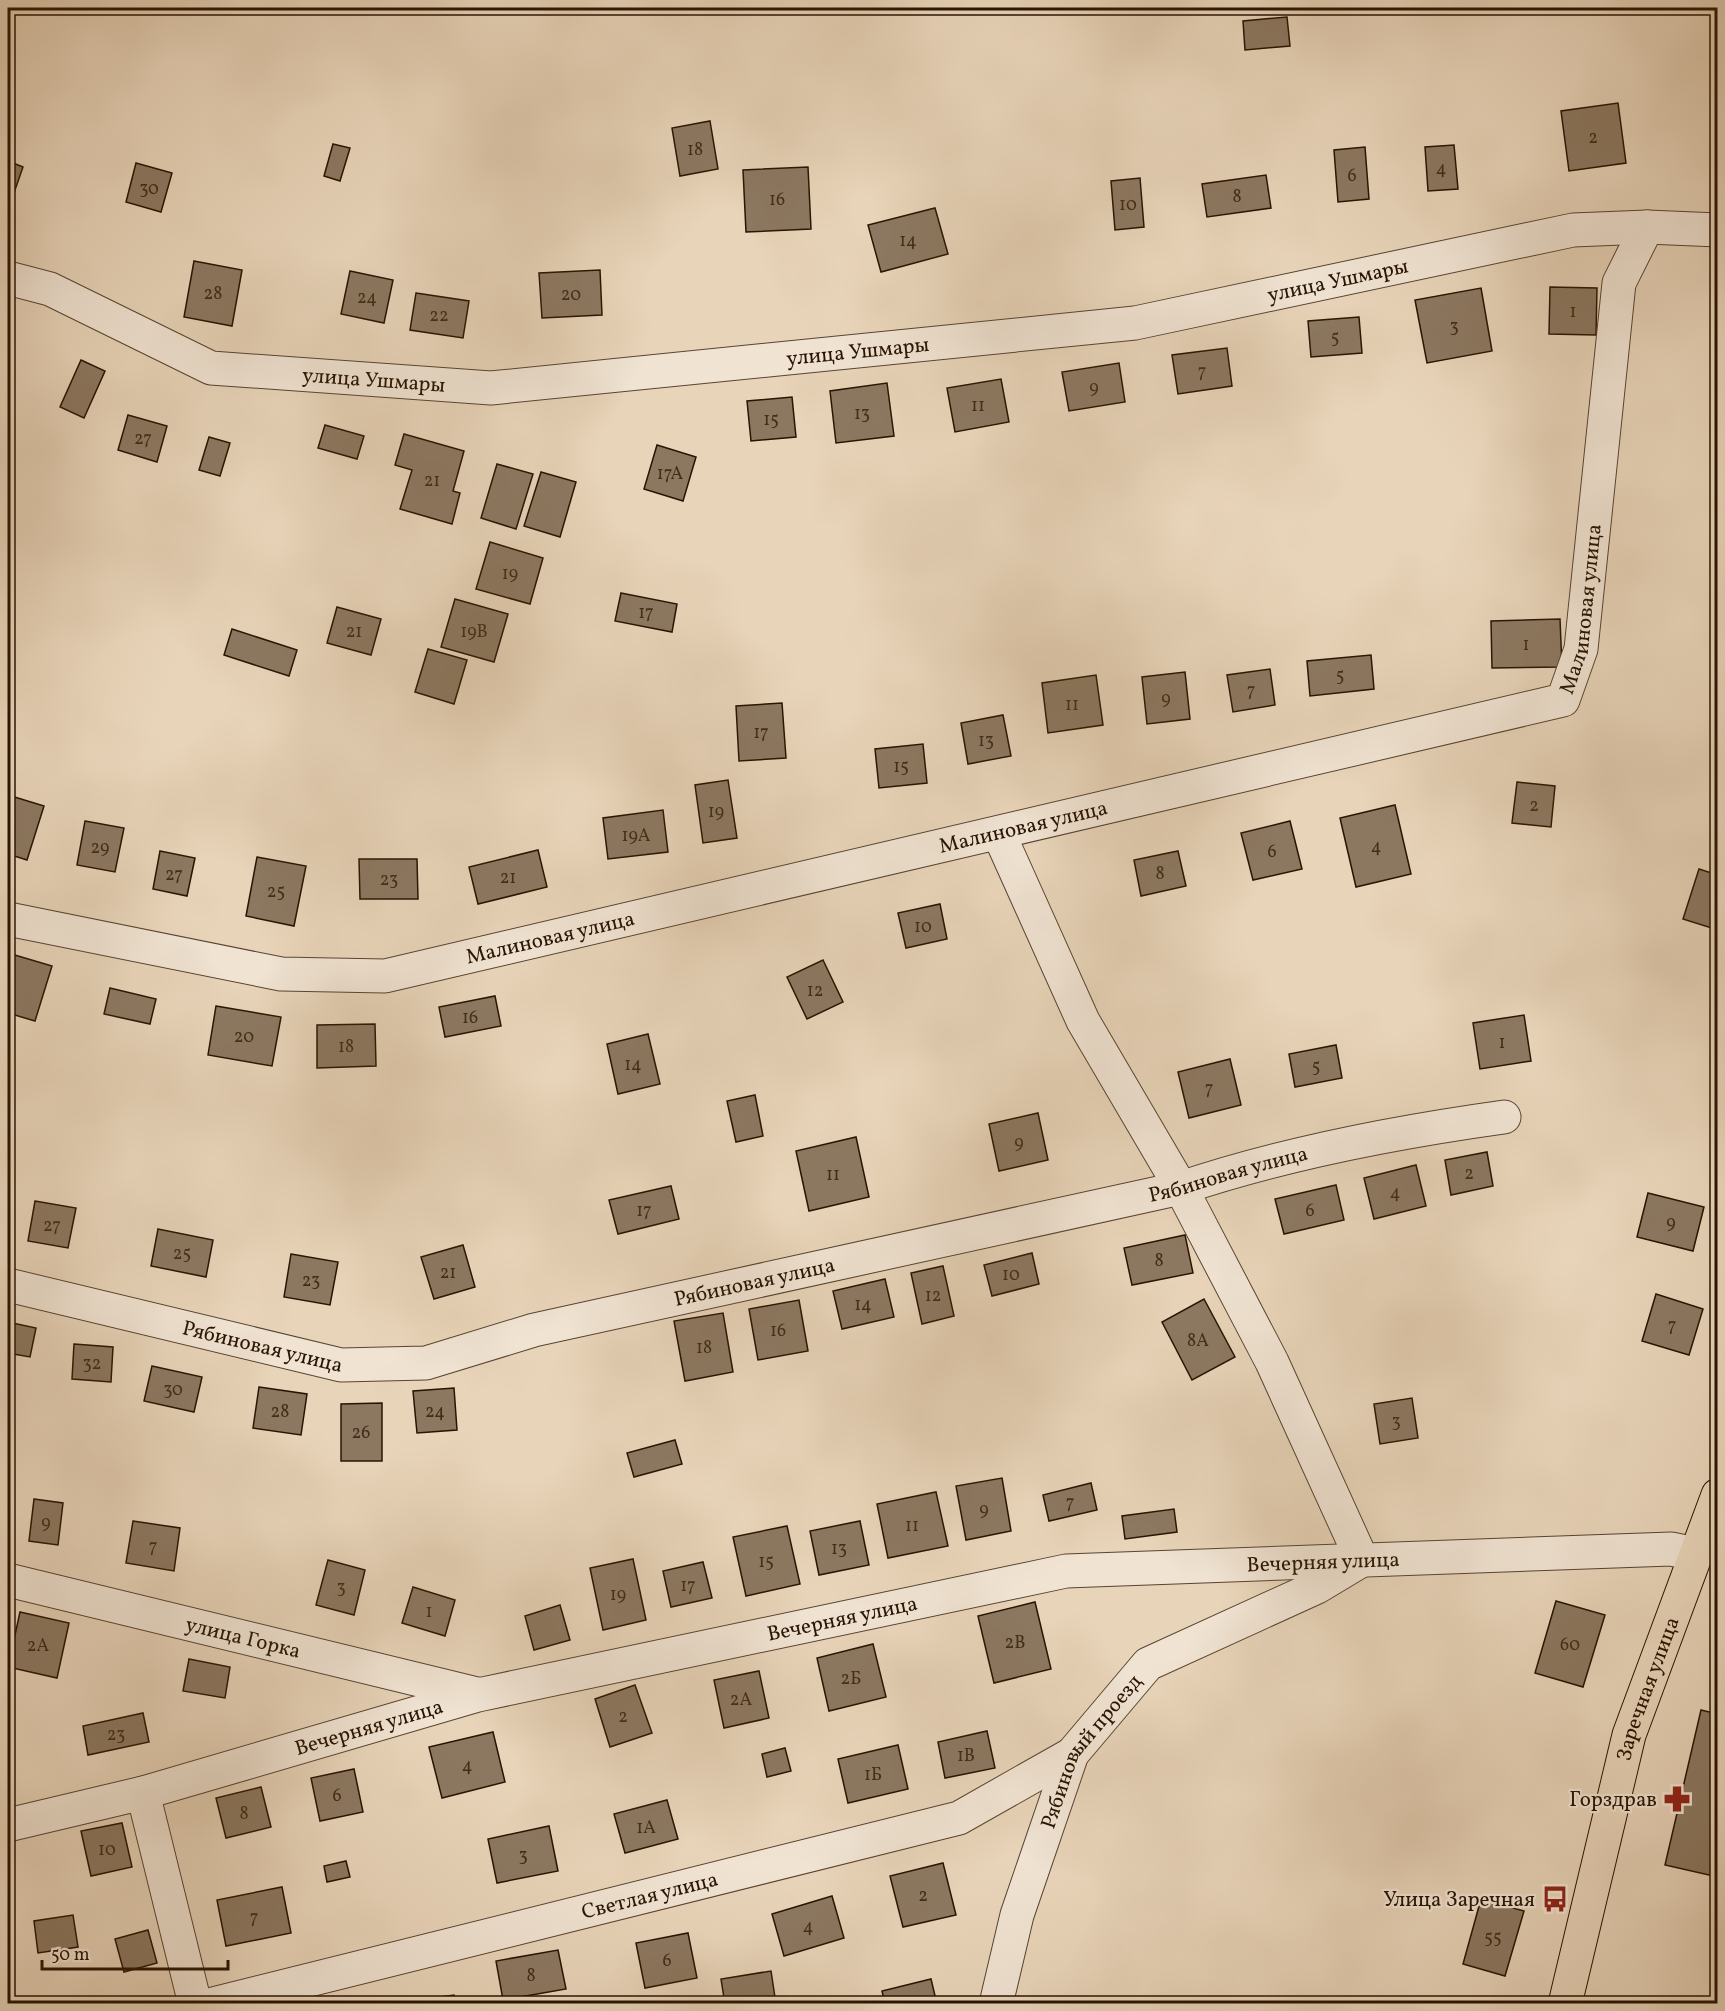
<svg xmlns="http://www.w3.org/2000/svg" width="1725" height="2011" viewBox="0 0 1725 2011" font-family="Vollkorn,serif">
<rect width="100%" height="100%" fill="#e8d4b9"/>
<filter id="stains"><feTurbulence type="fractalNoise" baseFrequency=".00333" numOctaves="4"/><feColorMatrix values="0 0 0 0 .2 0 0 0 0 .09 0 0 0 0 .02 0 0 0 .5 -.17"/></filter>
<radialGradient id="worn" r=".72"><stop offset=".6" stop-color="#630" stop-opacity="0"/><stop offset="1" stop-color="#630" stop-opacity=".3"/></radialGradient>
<g fill="#8c7861" stroke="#281402" stroke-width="1.5">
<path d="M1287 17 1290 46 1245 50 1243 21Z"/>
<path d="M1618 103 1626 163 1569 171 1561 111Z"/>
<path d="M710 121 718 169 680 176 672 128Z"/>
<path d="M333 144 350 148 340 181 324 176Z"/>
<path d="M1454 145 1458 189 1428 191 1425 147Z"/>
<path d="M1365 147 1369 199 1338 202 1334 150Z"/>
<path d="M8 161 23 167 8 210Z"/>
<path d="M136 163 172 173 161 212 126 202Z"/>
<path d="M808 167 811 229 746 232 743 170Z"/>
<path d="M1266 175 1271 208 1207 217 1202 184Z"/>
<path d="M1140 178 1144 227 1115 230 1111 181Z"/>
<path d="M935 208 948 254 881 272 868 225Z"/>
<path d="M194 261 242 270 232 326 184 317Z"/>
<path d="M600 270 602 315 542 318 539 273Z"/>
<path d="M350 271 393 280 384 323 341 314Z"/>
<path d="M1550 287 1597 288 1596 335 1549 334Z"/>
<path d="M1481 288 1492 351 1427 363 1415 300Z"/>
<path d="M416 293 469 301 463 338 410 330Z"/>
<path d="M1359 317 1362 353 1311 357 1308 321Z"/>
<path d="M1227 348 1232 386 1178 394 1172 355Z"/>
<path d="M81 360 105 371 84 418 60 407Z"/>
<path d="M1119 363 1125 402 1069 411 1062 372Z"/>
<path d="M1001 379 1009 422 955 432 947 388Z"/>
<path d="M887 383 894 436 836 443 830 391Z"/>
<path d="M792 397 796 437 751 441 747 401Z"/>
<path d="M128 415 167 426 157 462 118 450Z"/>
<path d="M325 425 364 436 357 459 318 448Z"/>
<path d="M404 434 464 451 453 491 460 493 452 524 400 509 412 470 395 465Z"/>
<path d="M209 437 230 443 220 476 199 470Z"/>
<path d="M657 445 696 457 683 501 644 489Z"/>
<path d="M497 464 533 474 516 529 481 518Z"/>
<path d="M541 472 576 482 560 537 524 526Z"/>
<path d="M490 542 543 558 530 604 476 589Z"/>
<path d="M621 593 677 604 672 632 615 621Z"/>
<path d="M455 599 508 614 494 662 441 647Z"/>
<path d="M337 607 381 619 371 655 327 643Z"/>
<path d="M1560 619 1562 667 1492 668 1491 621Z"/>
<path d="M232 629 297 650 289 676 224 655Z"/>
<path d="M428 649 467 660 454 704 415 692Z"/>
<path d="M1371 655 1374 689 1310 696 1307 661Z"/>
<path d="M1270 669 1275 705 1233 712 1227 675Z"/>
<path d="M1185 672 1190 719 1147 724 1142 677Z"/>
<path d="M1096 675 1103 725 1048 733 1042 683Z"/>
<path d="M782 703 786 758 739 761 736 706Z"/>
<path d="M1003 715 1011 756 968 764 961 723Z"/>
<path d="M923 744 927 783 879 788 875 749Z"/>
<path d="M728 780 737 838 703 843 695 785Z"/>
<path d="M1517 782 1555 786 1551 827 1512 823Z"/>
<path d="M8 795 44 806 27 860 8 854Z"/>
<path d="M1395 805 1411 874 1356 887 1340 818Z"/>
<path d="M663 810 668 852 608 859 603 818Z"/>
<path d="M85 821 124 828 115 872 77 865Z"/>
<path d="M1290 821 1302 869 1253 880 1241 833Z"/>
<path d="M538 850 547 887 478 904 469 867Z"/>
<path d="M160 851 195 858 187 896 153 889Z"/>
<path d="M1178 851 1186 886 1141 896 1134 860Z"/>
<path d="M257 857 306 866 294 926 246 916Z"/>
<path d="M359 859H417L418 899H360Z"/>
<path d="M1699 869 1718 875V930L1683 919Z"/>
<path d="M940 904 947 939 906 948 898 913Z"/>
<path d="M8 953 52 966 35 1021 8 1013Z"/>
<path d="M823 960 843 1002 807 1019 787 977Z"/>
<path d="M110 988 156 999 150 1024 104 1014Z"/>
<path d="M495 996 501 1026 445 1037 439 1007Z"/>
<path d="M216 1006 281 1017 272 1066 208 1055Z"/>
<path d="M1524 1015 1531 1061 1480 1069 1473 1023Z"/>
<path d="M375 1024 376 1066 317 1068V1025Z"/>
<path d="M648 1034 660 1084 618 1094 607 1044Z"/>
<path d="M1336 1045 1342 1078 1295 1087 1289 1054Z"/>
<path d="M1230 1059 1241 1105 1189 1118 1178 1072Z"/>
<path d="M755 1095 763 1136 736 1142 727 1101Z"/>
<path d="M1038 1113 1048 1160 999 1171 989 1124Z"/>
<path d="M856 1137 869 1197 809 1211 796 1151Z"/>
<path d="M1487 1152 1493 1186 1451 1195 1445 1160Z"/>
<path d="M1416 1165 1426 1206 1374 1219 1364 1178Z"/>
<path d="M1336 1185 1344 1220 1284 1234 1275 1199Z"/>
<path d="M671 1186 679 1219 618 1234 609 1200Z"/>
<path d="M1648 1193 1704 1207 1693 1251 1637 1237Z"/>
<path d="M35 1201 76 1208 68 1248 28 1241Z"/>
<path d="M158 1229 213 1240 206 1277 151 1266Z"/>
<path d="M1185 1235 1193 1273 1132 1285 1124 1248Z"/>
<path d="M463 1245 475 1287 434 1299 421 1257Z"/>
<path d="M1032 1253 1039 1284 992 1296 984 1265Z"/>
<path d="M291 1254 338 1262 330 1305 284 1297Z"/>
<path d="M943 1266 954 1316 922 1324 911 1273Z"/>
<path d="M885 1279 894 1317 842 1329 833 1291Z"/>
<path d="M1656 1294 1703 1309 1689 1355 1642 1341Z"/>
<path d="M1204 1299 1235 1357 1192 1380 1162 1322Z"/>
<path d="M799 1300 808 1351 758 1360 749 1309Z"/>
<path d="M723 1313 733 1372 685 1381 674 1321Z"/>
<path d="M8 1322 36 1328 30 1357 8 1353Z"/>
<path d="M74 1344 113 1347 111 1382 72 1379Z"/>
<path d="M152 1366 202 1377 194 1412 144 1401Z"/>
<path d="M259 1387 307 1394 301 1435 253 1428Z"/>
<path d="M454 1388 457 1430 417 1433 413 1391Z"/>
<path d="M1412 1398 1418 1438 1380 1444 1374 1404Z"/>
<path d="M382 1403V1461H341V1404Z"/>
<path d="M675 1440 682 1464 634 1477 627 1453Z"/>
<path d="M1002 1478 1011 1531 966 1540 956 1486Z"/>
<path d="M1091 1483 1097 1510 1049 1521 1043 1495Z"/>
<path d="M936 1492 948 1546 888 1558 877 1504Z"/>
<path d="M34 1499 63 1503 58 1545 29 1541Z"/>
<path d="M1174 1509 1177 1532 1125 1539 1122 1516Z"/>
<path d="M133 1521 180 1528 174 1571 126 1563Z"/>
<path d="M860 1521 869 1565 819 1575 810 1531Z"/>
<path d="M787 1526 800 1584 746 1596 733 1537Z"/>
<path d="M633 1559 646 1620 603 1630 590 1568Z"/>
<path d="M328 1560 365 1570 354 1615 316 1605Z"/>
<path d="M703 1562 712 1598 671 1607 663 1571Z"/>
<path d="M413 1587 455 1600 445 1636 402 1623Z"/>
<path d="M1556 1601 1605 1615 1583 1687 1535 1673Z"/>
<path d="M1035 1602 1051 1669 994 1683 978 1616Z"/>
<path d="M560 1605 570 1640 534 1650 525 1616Z"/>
<path d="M20 1612 69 1623 57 1678 8 1667Z"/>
<path d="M873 1644 886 1697 829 1711 817 1658Z"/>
<path d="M189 1659 230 1667 225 1698 183 1691Z"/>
<path d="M759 1671 769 1718 724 1728 714 1680Z"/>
<path d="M635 1685 652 1733 610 1747 595 1699Z"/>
<path d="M1701 1710 1718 1714V1877L1665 1865Z"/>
<path d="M143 1713 149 1742 88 1755 83 1726Z"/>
<path d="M987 1731 995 1768 945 1778 938 1742Z"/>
<path d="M493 1732 505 1782 442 1798 429 1747Z"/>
<path d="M898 1745 908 1789 848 1803 838 1759Z"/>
<path d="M785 1748 791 1771 767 1777 762 1754Z"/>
<path d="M354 1769 363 1812 320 1821 311 1778Z"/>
<path d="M261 1787 271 1827 226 1838 216 1798Z"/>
<path d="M667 1800 678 1839 625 1853 614 1814Z"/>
<path d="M122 1823 132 1867 91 1876 81 1831Z"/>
<path d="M549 1826 558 1871 497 1883 488 1839Z"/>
<path d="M346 1861 350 1877 327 1882 324 1866Z"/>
<path d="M943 1863 956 1915 903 1927 890 1876Z"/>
<path d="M8 1870 12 1887 8 1888Z"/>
<path d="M282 1887 291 1933 226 1946 217 1900Z"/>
<path d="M832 1896 844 1938 784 1956 772 1914Z"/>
<path d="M1481 1899 1524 1911 1505 1976 1463 1964Z"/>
<path d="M73 1915 78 1947 38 1953 34 1921Z"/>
<path d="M148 1930 157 1963 124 1972 115 1939Z"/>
<path d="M688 1933 697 1978 645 1988 636 1943Z"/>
<path d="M558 1950 566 1989 503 2000 496 1961Z"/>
<path d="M771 1971 776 2004H725L721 1979Z"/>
<path d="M931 1979 937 2004H885L882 1991Z"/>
<path d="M454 1995 455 2004H395V2003Z"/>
</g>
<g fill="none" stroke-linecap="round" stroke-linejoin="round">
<g stroke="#584430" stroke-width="35">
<g id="minor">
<path id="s1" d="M8 278 50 289 211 368 491 388 1135 323 1573 230 1647 227 1718 230"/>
<path id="s2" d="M8 919 281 974 385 976 1563 700 1581 649 1619 283 1647 227"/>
<path id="s3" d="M8 1285 341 1365 426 1363 534 1330 1181 1188C1285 1153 1396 1132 1504 1117"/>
<path id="s4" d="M8 1580 477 1694"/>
<path d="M143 1793 195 2004"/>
<path id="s5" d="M8 1825 143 1793 478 1695 1066 1571 1671 1549 1695 1554"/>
<path id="s6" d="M213 2004 959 1818 1072 1754"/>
<path id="s7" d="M996 2004 1017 1915 1072 1754 1148 1664 1317 1587 1362 1560 1272 1362 1181 1188 1083 1021 999 834"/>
</g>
</g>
<g stroke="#281402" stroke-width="35">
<g id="major">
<path id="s8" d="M1565 2004 1629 1735 1718 1495"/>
</g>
</g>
<use href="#minor" stroke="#f0e3d2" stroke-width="33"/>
<use href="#major" stroke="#e8d4b9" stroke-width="33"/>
</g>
<defs>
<g id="pharmacy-bare" transform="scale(2.07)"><path d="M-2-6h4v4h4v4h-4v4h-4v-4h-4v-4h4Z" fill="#8f2418" stroke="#f0e3d2" stroke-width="2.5" paint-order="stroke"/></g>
<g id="bus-bare" transform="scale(2.07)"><path d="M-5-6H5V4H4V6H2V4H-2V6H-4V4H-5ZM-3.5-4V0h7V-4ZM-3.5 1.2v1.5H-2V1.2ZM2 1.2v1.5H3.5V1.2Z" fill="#8f2418" stroke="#f0e3d2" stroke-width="2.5" paint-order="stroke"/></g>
</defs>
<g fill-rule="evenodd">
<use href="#pharmacy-bare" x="1677" y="1799"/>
<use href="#bus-bare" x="1555" y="1899"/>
</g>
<g text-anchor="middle" stroke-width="4.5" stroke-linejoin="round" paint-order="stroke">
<g font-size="18" fill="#412d1a">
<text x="1593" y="143">2</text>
<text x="695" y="155">18</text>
<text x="1441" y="174">4</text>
<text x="1352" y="181">6</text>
<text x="149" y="194">30</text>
<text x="1237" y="202">8</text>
<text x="777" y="205">16</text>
<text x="1128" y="210">10</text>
<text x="908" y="246">14</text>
<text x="213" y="299">28</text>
<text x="571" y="300">20</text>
<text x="367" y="303">24</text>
<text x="1573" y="317">1</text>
<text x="439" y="321">22</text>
<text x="1454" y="332">3</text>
<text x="1335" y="343">5</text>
<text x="1202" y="377">7</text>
<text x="1094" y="393">9</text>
<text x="978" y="411">11</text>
<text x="862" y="419">13</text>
<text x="771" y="425">15</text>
<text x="143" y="444">27</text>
<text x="670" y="479">17А</text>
<text x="432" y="486">21</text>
<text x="510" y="579">19</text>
<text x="646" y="618">17</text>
<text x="354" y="637">21</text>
<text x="474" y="637">19В</text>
<text x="1526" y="650">1</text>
<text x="1340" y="681">5</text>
<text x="1251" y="696">7</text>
<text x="1166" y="704">9</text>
<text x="1072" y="710">11</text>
<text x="761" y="738">17</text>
<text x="986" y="746">13</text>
<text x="901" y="772">15</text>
<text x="1534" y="811">2</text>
<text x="716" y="817">19</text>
<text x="636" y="841">19А</text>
<text x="1376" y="852">4</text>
<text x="100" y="853">29</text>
<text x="1272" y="857">6</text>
<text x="1160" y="879">8</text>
<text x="174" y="880">27</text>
<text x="508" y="883">21</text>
<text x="389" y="885">23</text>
<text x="276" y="897">25</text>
<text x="923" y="932">10</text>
<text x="815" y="996">12</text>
<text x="470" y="1023">16</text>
<text x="244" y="1042">20</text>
<text x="1502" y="1048">1</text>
<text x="346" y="1052">18</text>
<text x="633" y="1070">14</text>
<text x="1316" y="1072">5</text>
<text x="1209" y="1094">7</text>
<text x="1019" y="1148">9</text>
<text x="1469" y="1179">2</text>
<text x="833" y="1180">11</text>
<text x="1395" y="1198">4</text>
<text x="644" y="1216">17</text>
<text x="1310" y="1216">6</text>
<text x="1671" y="1228">9</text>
<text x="52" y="1231">27</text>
<text x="182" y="1259">25</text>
<text x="1159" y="1266">8</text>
<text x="448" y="1278">21</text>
<text x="1011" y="1280">10</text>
<text x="311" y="1286">23</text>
<text x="933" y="1301">12</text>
<text x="863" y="1310">14</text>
<text x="1672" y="1331">7</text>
<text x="778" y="1336">16</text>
<text x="1198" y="1346">8А</text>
<text x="704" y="1353">18</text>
<text x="92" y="1369">32</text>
<text x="173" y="1395">30</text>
<text x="280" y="1417">28</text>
<text x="435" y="1417">24</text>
<text x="1396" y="1427">3</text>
<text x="361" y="1438">26</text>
<text x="1070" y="1508">7</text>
<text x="984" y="1515">9</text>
<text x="46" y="1528">9</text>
<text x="912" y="1531">11</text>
<text x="153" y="1552">7</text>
<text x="839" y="1554">13</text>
<text x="766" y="1567">15</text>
<text x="688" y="1591">17</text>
<text x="341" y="1593">3</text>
<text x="618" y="1600">19</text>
<text x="429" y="1617">1</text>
<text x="1015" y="1648">2В</text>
<text x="1570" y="1650">60</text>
<text x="38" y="1651">2А</text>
<text x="851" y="1684">2Б</text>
<text x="741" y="1705">2А</text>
<text x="623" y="1722">2</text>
<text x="116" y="1740">23</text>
<text x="966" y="1761">1В</text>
<text x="467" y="1771">4</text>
<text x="873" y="1780">1Б</text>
<text x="337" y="1801">6</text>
<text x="244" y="1819">8</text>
<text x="646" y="1833">1А</text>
<text x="107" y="1855">10</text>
<text x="523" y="1861">3</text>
<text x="923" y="1901">2</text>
<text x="254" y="1923">7</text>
<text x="808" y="1932">4</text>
<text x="1493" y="1943">55</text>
<text x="667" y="1966">6</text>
<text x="531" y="1981">8</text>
</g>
<g font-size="21" fill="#281402" stroke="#f0e3d2">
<text dy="7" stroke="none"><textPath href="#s1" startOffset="1358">улица Ушмары</textPath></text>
<text dy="7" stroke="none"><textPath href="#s1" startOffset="872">улица Ушмары</textPath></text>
<text dy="7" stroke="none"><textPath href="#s1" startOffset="386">улица Ушмары</textPath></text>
<text dy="7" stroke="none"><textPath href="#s2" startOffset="1686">Малиновая улица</textPath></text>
<text dy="7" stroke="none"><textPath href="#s2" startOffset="1038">Малиновая улица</textPath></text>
<text dy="7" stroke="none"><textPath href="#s2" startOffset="552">Малиновая улица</textPath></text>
<text dy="7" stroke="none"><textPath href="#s3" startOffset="1252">Рябиновая улица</textPath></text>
<text dy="7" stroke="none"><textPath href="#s3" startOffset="766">Рябиновая улица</textPath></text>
<text dy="7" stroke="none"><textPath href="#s3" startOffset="262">Рябиновая улица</textPath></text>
<text dy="7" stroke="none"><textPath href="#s5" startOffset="1346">Вечерняя улица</textPath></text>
<text dy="7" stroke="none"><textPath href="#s5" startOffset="860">Вечерняя улица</textPath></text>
<text dy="7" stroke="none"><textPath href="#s4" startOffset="242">улица Горка</textPath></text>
<text dy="7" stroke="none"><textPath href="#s8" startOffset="326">Заречная улица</textPath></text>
<text dy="7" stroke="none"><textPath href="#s5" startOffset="374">Вечерняя улица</textPath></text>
<text dy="7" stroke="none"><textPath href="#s7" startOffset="273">Рябиновый проезд</textPath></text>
<text dy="7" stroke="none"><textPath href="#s6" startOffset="450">Светлая улица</textPath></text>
</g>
<g font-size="21" fill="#281402" stroke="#f0e3d2" text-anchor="end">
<text x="1657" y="1806">Горздрав</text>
<text x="1535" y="1906">Улица Заречная</text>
</g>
</g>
<rect width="1725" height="2011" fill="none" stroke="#e8d4b9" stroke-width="30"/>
<rect x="9" y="9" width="1707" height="1993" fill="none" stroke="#281402" stroke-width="3"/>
<rect x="15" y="15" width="1695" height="1981" fill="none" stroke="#281402" stroke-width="1.5"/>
<path d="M42 1960v9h186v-9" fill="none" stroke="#281402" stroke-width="3"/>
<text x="51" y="1960" font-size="18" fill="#281402" stroke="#f0e3d2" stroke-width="4.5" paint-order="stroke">50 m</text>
<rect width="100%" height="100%" filter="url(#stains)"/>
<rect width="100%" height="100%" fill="url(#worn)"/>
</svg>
